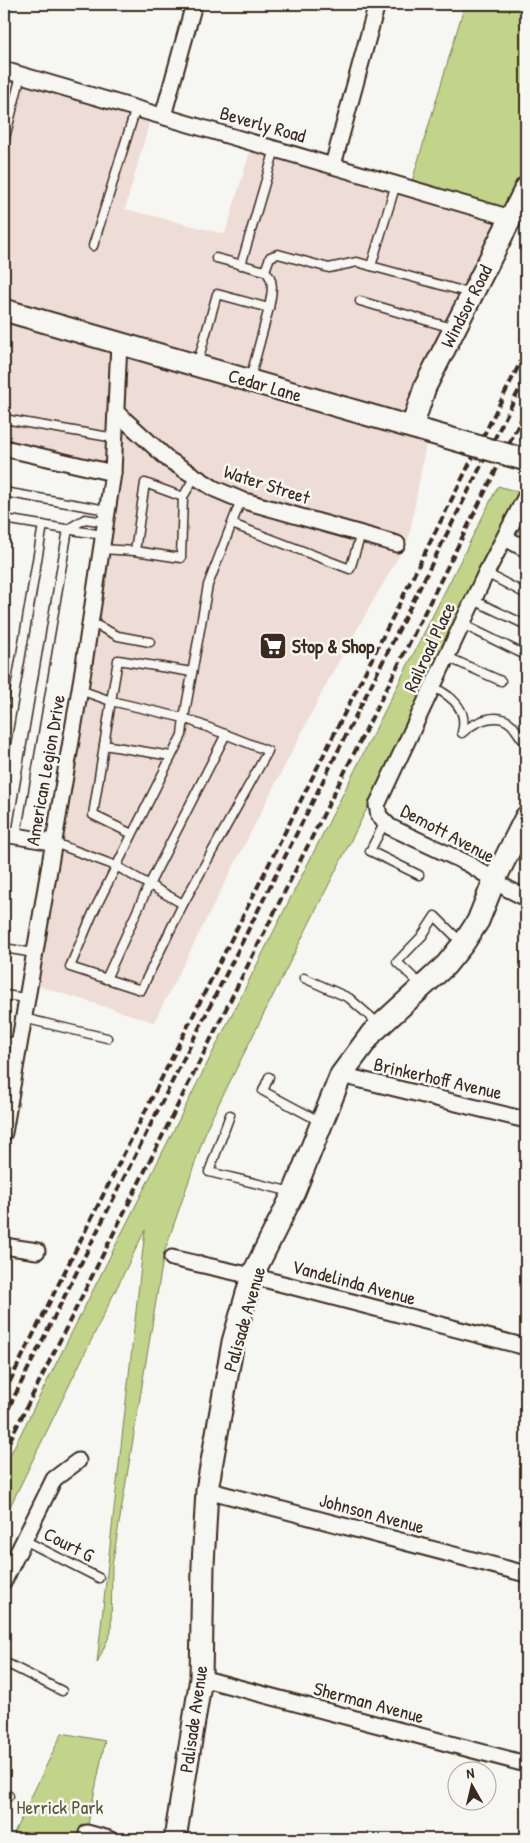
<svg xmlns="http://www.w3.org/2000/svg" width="530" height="1843" viewBox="0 0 530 1843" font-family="'Patrick Hand',sans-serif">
<rect width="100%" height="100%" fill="#f6f6f2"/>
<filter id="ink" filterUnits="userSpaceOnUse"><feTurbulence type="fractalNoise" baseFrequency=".02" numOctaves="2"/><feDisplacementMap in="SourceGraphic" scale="10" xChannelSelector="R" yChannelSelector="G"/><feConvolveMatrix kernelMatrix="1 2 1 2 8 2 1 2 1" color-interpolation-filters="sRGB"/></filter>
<g filter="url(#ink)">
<path fill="#eeddd6" d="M4 70 152 113 125 209 225 234 253 142 511 218 412 427 428 432 409 538 330 677 154 1022 29 983 113 473 4 448Z"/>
<g fill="#c1d489" stroke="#7e7f54">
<path d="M465 4H526V190L511 218 410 188Z"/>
<path d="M498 486 525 494 208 1125 164 1253 112 1566 111 1632 97 1663 145 1230 4 1519V1467Z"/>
<path d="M62 1733 105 1741 85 1839H11Z"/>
</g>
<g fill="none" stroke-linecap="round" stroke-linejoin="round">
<g stroke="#3b2a1e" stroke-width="11">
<g id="lane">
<path d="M4 142 21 75"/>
<path d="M396 184 371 266 470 293"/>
<path d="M93 246 136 108"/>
<path d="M216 258 265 271C276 280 271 296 269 308"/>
<path d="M241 265 275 149"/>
<path d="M265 271 270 257 278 254 329 268 357 262 371 266"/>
<path d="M360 301 452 328"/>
<path d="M197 365 217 294 269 308 250 379"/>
<path d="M4 419 115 438"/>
<path d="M4 492 107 510"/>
<path d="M183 497 181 558 135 551 145 483 183 497 194 478"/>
<path d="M4 519 103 535"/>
<path d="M232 524 350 569 361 534"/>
<path d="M101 549 135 551"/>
<path d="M486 573 526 594"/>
<path d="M473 600 526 625"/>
<path d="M90 622 118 636 150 642"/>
<path d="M462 624 523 654"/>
<path d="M447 657 501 681"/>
<path d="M433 687C450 695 469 709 462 732"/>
<path d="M80 690 111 701 118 660 192 672"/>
<path d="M462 733C474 722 498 710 512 725 517 731 521 738 526 744"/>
<path d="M104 745 171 756"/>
<path d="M4 755 43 525"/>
<path d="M385 822 370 851 419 875"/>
<path d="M132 834 93 815 111 701 184 718 268 751 183 904 141 990 70 967 93 913 182 735 184 718 208 585 241 500"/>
<path d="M16 836 68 529 85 519 105 522"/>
<path d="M52 842 116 866 183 904"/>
<path d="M4 948 34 953"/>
<path d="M304 978 349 998 380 1025"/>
<path d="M106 979 149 885 226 734"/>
<path d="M421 985 397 962 422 936 435 916 462 943"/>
<path d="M4 995 26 998"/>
<path d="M23 1018 107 1038"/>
<path d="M4 1041 19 1043"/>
<path d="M269 1077 263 1091 321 1122"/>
<path d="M230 1115 209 1172 292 1192"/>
<path d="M24 1540 99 1578"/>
<path d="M4 1662 62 1691"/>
<path d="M4 1793 9 1796"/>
</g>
</g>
<g stroke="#3b2a1e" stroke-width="19">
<g id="street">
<path d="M4 70 511 218"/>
<path d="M163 116 194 4"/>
<path d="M333 165 377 4"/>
<path d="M116 412 169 460 215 489 241 500 397 544"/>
<path d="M4 448 113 473"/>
<path d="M525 498 486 573 377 805 379 816 390 827 469 864 508 889 526 898"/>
<path d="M505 538 526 549"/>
<path d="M4 834 52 842"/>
<path d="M341 1075 526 1120"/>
<path d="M4 1133 82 677 113 473 119 343"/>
<path d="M4 1246 37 1251"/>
<path d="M172 1258 252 1276 526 1347"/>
<path d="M207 1490 526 1574"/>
<path d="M4 1581 54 1479 78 1461"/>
<path d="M201 1678 526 1764"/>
<path d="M87 1833 109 1839"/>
</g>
</g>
<g stroke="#3b2a1e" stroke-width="25">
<g id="secondary">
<path d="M4 310 428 432"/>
<path d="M412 427 425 387 526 188"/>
<path d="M175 1839 201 1678 203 1565 207 1490 233 1342 252 1276 294 1192 341 1075 372 1033 446 965 463 944 478 921 494 881 526 817"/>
</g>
</g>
<use href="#lane" stroke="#f6f6f2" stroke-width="8"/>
<use href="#street" stroke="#f6f6f2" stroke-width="15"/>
<use href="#secondary" stroke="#f6f6f2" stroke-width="21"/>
<g stroke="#3b2a1e" stroke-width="4" stroke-dasharray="8 4" stroke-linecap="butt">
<path d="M4 1393 526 351"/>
<path d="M4 1417 526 376"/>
<path d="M4 1452 526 410"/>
</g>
<g stroke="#3b2a1e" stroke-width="25" stroke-linecap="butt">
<path id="secondary-bridge" d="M428 432 526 460"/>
</g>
<use href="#secondary-bridge" stroke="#f6f6f2" stroke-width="21"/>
</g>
</g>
<defs>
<g id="supermarket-square" transform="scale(1.4375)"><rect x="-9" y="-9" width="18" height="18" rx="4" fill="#3b2a1e" stroke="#f6f6f2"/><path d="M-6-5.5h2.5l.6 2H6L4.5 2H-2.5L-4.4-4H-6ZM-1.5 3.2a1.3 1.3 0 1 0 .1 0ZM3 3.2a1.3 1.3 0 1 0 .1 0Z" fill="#fff"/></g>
</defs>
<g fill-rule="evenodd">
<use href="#supermarket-square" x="273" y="646"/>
</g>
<g text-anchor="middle" stroke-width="5" stroke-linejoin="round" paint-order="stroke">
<g font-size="19" fill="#3b2a1e" stroke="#f6f6f2">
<text transform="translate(263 124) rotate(16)" y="7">Beverly Road</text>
<text transform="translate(466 306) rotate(-63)" y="7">Windsor Road</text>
<text transform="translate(265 385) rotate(16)" y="7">Cedar Lane</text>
<text transform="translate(267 484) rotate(18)" y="7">Water Street</text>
<text transform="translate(429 647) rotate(-65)" y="7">Railroad Place</text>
<text transform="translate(45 770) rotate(-80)" y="7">American Legion Drive</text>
<text transform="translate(448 833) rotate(28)" y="7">Demott Avenue</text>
<text transform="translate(438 1078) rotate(13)" y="7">Brinkerhoff Avenue</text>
<text transform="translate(354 1282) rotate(15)" y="7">Vandelinda Avenue</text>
<text transform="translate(244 1319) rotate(-74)" y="7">Palisade Avenue</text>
<text transform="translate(372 1513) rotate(15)" y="7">Johnson Avenue</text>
<text transform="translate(69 1544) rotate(27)" y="7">Court G</text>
<text transform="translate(369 1702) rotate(15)" y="7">Sherman Avenue</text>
<text transform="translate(193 1719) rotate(-82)" y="7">Palisade Avenue</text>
</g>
<g font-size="19" font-weight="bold" fill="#3b2a1e" stroke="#f6f6f2" text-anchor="start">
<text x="292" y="653">Stop &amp; Shop</text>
</g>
<g font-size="19" fill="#5c5439" stroke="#f6f6f2">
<text x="60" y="1814">Herrick Park</text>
</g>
</g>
<rect width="530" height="1843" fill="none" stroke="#f6f6f2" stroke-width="20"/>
<rect x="10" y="10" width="510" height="1823" fill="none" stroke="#3b2a1e" stroke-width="2" filter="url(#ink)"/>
<g transform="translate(472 1786) rotate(352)"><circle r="24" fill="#f6f6f2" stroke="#aba49d"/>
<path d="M0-4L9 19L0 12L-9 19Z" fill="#3b2a1e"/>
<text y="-8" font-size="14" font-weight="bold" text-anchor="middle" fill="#3b2a1e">N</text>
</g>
</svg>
